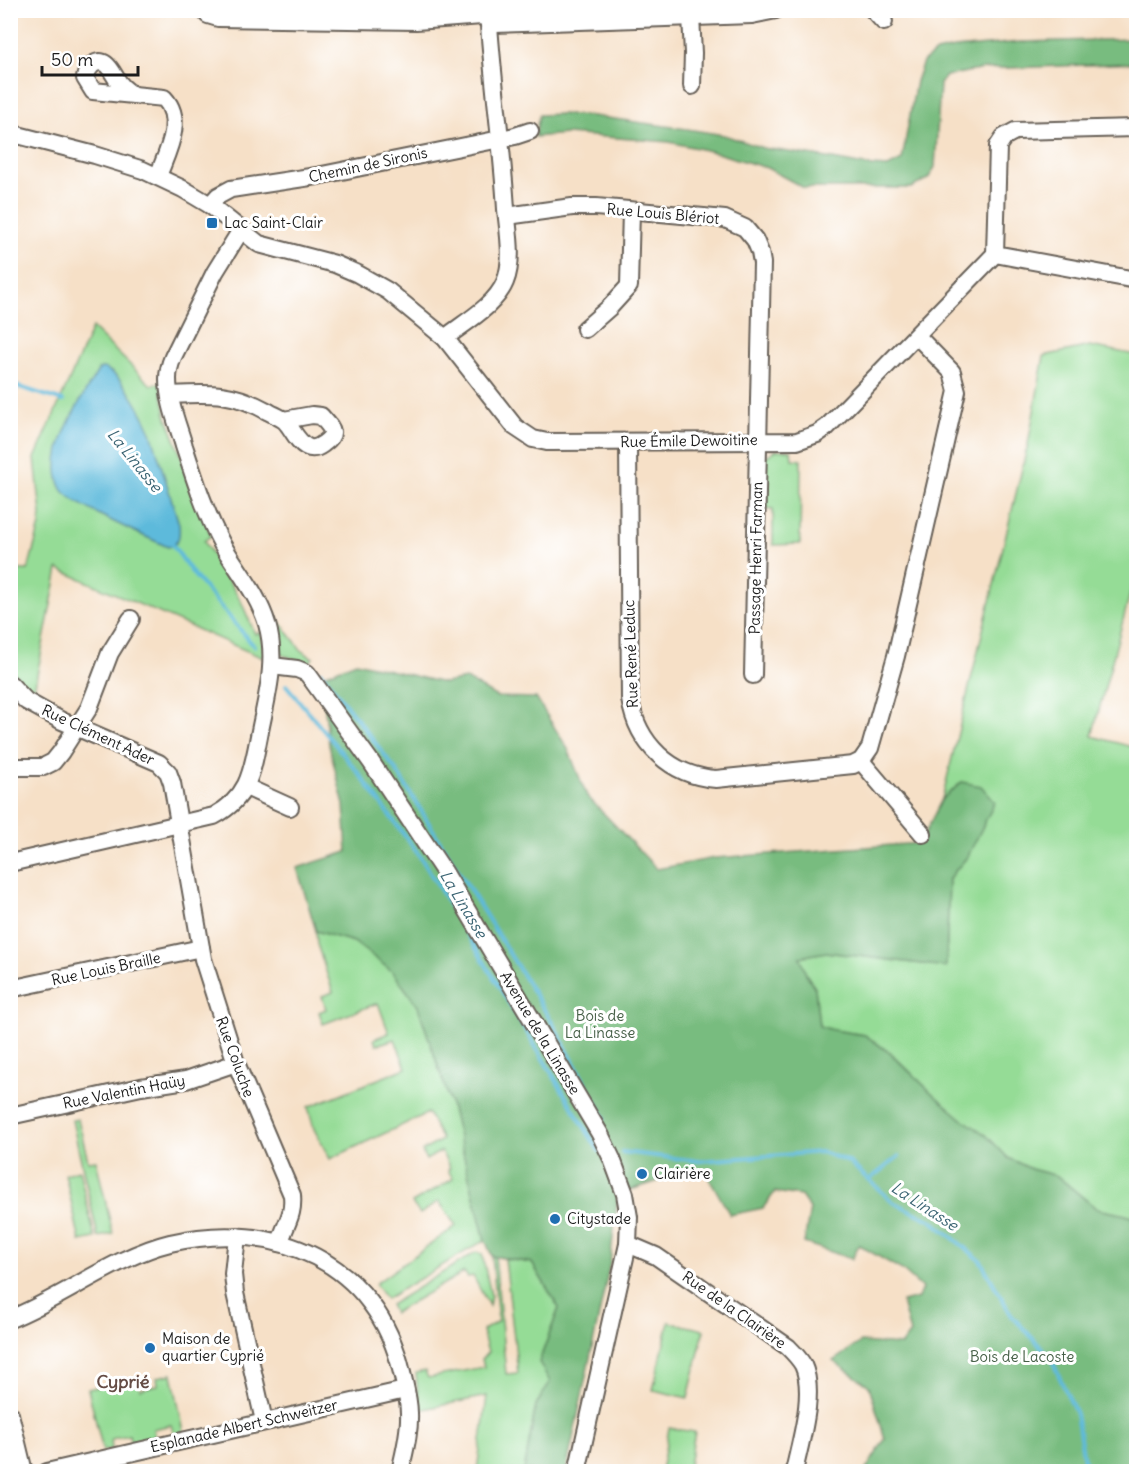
<svg xmlns="http://www.w3.org/2000/svg" width="1147" height="1482" viewBox="0 0 1147 1482" font-family="Delius,sans-serif">
<rect width="100%" height="100%" fill="#fff"/>
<filter id="ink" filterUnits="userSpaceOnUse"><feTurbulence type="fractalNoise" baseFrequency=".0167" numOctaves="2"/><feDisplacementMap in="SourceGraphic" scale="12" xChannelSelector="R" yChannelSelector="G"/><feConvolveMatrix kernelMatrix="1 2 1 2 8 2 1 2 1" color-interpolation-filters="sRGB"/></filter>
<filter id="wash" filterUnits="userSpaceOnUse"><feTurbulence type="fractalNoise" baseFrequency=".008" numOctaves="4" result="noise"/><feDisplacementMap in="SourceGraphic" scale="24" xChannelSelector="R" yChannelSelector="G"/><feGaussianBlur stdDeviation="1.35" result="paint"/><feColorMatrix in="noise" values="0 0 0 0 0 0 0 0 0 0 0 0 0 0 0 0 0 1.4 0 .05"/><feComposite in="paint" operator="in"/></filter>
<g filter="url(#wash)">
<rect width="100%" height="100%" fill="#f6e0c7"/>
<g fill="#95dc96" stroke="#587c59" stroke-width="1.5">
<path d="M92 328 151 385 160 383 166 415 211 536 204 541 241 601 255 634 261 632 264 652 263 658 58 569 33 695 11 669V570H28L40 525 41 514 35 458Z"/>
<path d="M1090 346 1136 355V583H1133L1092 736 1136 748V1219L1126 1215 1097 1209 1057 1176 1031 1169 1008 1158 986 1135 962 1119 934 1095 892 1054 865 1035 833 1030 819 1026 815 988 806 974 799 957 825 952 946 967 949 878 968 856 962 782 942 799 1028 444 1044 356Z"/>
<path d="M776 450H791L792 459 801 460 800 544 773 545V509L763 508 765 457Z"/>
<path d="M275 615 302 651 313 658 309 663 282 655Z"/>
<path d="M316 931 354 942 393 972 418 1006 451 1105 485 1240 386 1299 375 1284 456 1226 439 1201 420 1214 412 1203 453 1179 448 1170 450 1168 441 1151 426 1160 422 1151 442 1140 428 1113 330 1159 314 1129 308 1107 406 1068 395 1039 376 1045 374 1039 389 1033 378 1003 323 1024 319 1012 326 1009 322 996 333 992 317 944Z"/>
<path d="M78 1119 88 1161 96 1160 113 1234 98 1237 72 1120Z"/>
<path d="M79 1170 95 1238 80 1241 65 1174Z"/>
<path d="M476 1252 482 1254 491 1295 489 1306 473 1276 468 1277 464 1272 394 1313 390 1305Z"/>
<path d="M492 1256H495L506 1374 518 1373 505 1259 532 1263 559 1308 539 1362 551 1382 536 1405 524 1471H477L487 1396 419 1410 416 1373 425 1371 428 1378 484 1367 482 1359 488 1352 482 1331 498 1321Z"/>
<path d="M669 1322 704 1330 688 1398 653 1390Z"/>
<path d="M172 1374 184 1432 174 1434 171 1425 153 1429 155 1438 131 1444 129 1435 111 1439 112 1449 103 1451 88 1389 114 1383 116 1386 138 1381 140 1389 158 1385 157 1377Z"/>
<path d="M669 1428 695 1432 688 1471H661Z"/>
</g>
<g fill="#78bc7f" stroke="#4a6c4e" stroke-width="1.5">
<path d="M1136 39V63L984 69 946 76 940 84 935 167 928 179 911 188H804L767 168 710 151 669 142 566 134 535 137 539 115 562 114 593 116 687 129 724 135 763 148 822 157 870 166 888 167 902 160 916 81 923 62 936 52 954 48 1020 42Z"/>
<path d="M356 662 444 683 466 679 497 697 536 698 568 749 587 796 657 869 715 858 920 843 942 799 962 782 981 786 995 802 968 856 949 878 946 967 826 952 800 957 806 974 815 988 819 1026 833 1030 865 1035 891 1054 934 1095 962 1119 986 1135 1008 1158 1031 1169 1057 1176 1097 1209 1126 1215 1136 1219V1471H865L885 1439 869 1386 833 1361 861 1342 901 1345 910 1333 902 1302 918 1298 922 1288 902 1270 859 1245 852 1259 804 1243 810 1209 801 1196 775 1192 763 1208 730 1215 707 1174 674 1176 618 1194 610 1263 566 1471H524L536 1405 550 1382 539 1362 559 1308 532 1263 492 1256 485 1240 451 1105 418 1006 393 972 354 942 316 931 297 868 347 852 344 805 329 745 321 676Z"/>
</g>
<path fill="#5dbadb" stroke="#3c6b7c" stroke-width="1.5" d="M103 368C122 373 143 414 151 432L179 524C180 534 180 545 168 547 147 537 71 505 62 489 43 454 81 399 99 369Z"/>
<g fill="none" stroke-linecap="round" stroke-linejoin="round">
<g stroke="#5dbadb" stroke-width="4">
<path d="M10 384 63 401"/>
<path d="M172 544 193 574 254 646"/>
<path d="M321 672 396 770 553 1024 604 1118"/>
<path d="M286 685 357 771 421 858 599 1151"/>
<path d="M622 1152 699 1161 822 1152 849 1162 893 1202 932 1221 980 1260 1012 1316 1051 1358 1076 1414 1086 1472"/>
<path d="M869 1180 899 1156"/>
</g>
</g>
</g>
<g filter="url(#ink)">
<g fill="none" stroke-linecap="round" stroke-linejoin="round">
<g stroke="#686158" stroke-width="20">
<g id="minor">
<path d="M204 10 208 15 218 18 416 21 482 16 495 24 752 15 776 10"/>
<path d="M873 10 884 22"/>
<path d="M691 17 693 53 692 86"/>
<path d="M133 95C129 92 124 89 121 85 113 77 108 54 92 65 88 69 86 72 85 78L93 91 164 98C185 120 167 152 158 176"/>
<path d="M10 133 95 155 143 170 183 189 210 205 259 244 335 264 358 274 388 291 445 338 515 427 533 439 547 442 797 441 817 434 827 427 995 254 1136 280"/>
<path d="M210 205 218 196 231 189 317 176 515 136 530 131"/>
<path d="M507 216 572 207H596L725 219 745 228 755 240 760 252 762 263 753 675"/>
<path d="M995 254 998 146 1004 137 1015 131 1136 128"/>
<path d="M585 329 610 307 629 286 631 211"/>
<path d="M445 338C465 322 495 306 505 282 514 260 508 231 506 209 502 143 492 77 488 11"/>
<path d="M170 395C210 393 232 391 269 412 274 415 280 417 285 421 293 429 298 445 310 448 315 449 319 447 323 444 339 433 331 428 321 416L312 415 284 420"/>
<path d="M628 442 630 699C637 744 671 776 716 779L853 765 861 761 870 748 896 656 957 391 952 372 917 336"/>
<path d="M272 666 297 669 307 673 371 762 445 873 600 1134 612 1159 625 1194 629 1217 628 1244 577 1472"/>
<path d="M10 684 26 701 62 721 159 763 168 772 172 783 203 959 236 1063 292 1195C294 1217 285 1223 280 1243"/>
<path d="M861 761 923 834"/>
<path d="M10 767H43L53 762 61 752 89 708 110 653 131 619"/>
<path d="M246 787 290 807"/>
<path d="M10 863 214 816C249 797 252 772 259 736 266 699 278 661 267 624 258 594 237 570 222 544 205 512 195 480 184 446 178 425 168 402 168 379 168 371 170 364 173 357L215 272 241 230"/>
<path d="M10 989 201 948"/>
<path d="M10 1116 141 1087 186 1080 236 1063"/>
<path d="M237 1236 233 1274 235 1293 264 1421"/>
<path d="M628 1244 656 1256 788 1347C793 1352 799 1358 803 1365 816 1393 800 1442 794 1472"/>
<path d="M10 1319C63 1298 116 1256 170 1243 275 1218 377 1262 402 1373 405 1386 409 1400 409 1413 410 1433 404 1453 400 1472"/>
<path d="M10 1414 24 1472"/>
<path d="M47 1472 405 1390"/>
</g>
</g>
<use href="#minor" stroke="#fff" stroke-width="16"/>
</g>
</g>
<g fill="#1f6fb2" stroke="#fff" stroke-width="2">
<rect x="206" y="217" width="12" height="12" rx="3"/>
<circle cx="642" cy="1174" r="6"/>
<circle cx="555" cy="1219" r="6"/>
<circle cx="150" cy="1348" r="6"/>
</g>
<g text-anchor="middle" stroke-width="6" stroke-linejoin="round" paint-order="stroke">
<g font-size="15" fill="#1c1c1c" stroke="#fff">
<text transform="translate(368 165) rotate(-12)" y="5">Chemin de Sironis</text>
<text transform="translate(663 214) rotate(5)" y="5">Rue Louis Blériot</text>
<text transform="translate(689 441) rotate(-1)" y="5">Rue Émile Dewoitine</text>
<text transform="translate(756 558) rotate(-89)" y="5">Passage Henri Farman</text>
<text transform="translate(631 654) rotate(-92)" y="5">Rue René Leduc</text>
<text transform="translate(98 735) rotate(25)" y="5">Rue Clément Ader</text>
<text transform="translate(106 969) rotate(-12)" y="5">Rue Louis Braille</text>
<text transform="translate(540 1033) rotate(59)" y="5">Avenue de la Linasse</text>
<text transform="translate(235 1057) rotate(70)" y="5">Rue Coluche</text>
<text transform="translate(124 1092) rotate(-11)" y="5">Rue Valentin Haüy</text>
<text transform="translate(734 1310) rotate(35)" y="5">Rue de la Clairière</text>
<text transform="translate(244 1426) rotate(-13)" y="5">Esplanade Albert Schweitzer</text>
</g>
<g font-size="15" fill="#1c1c1c" stroke="#fff" text-anchor="start">
<text x="224" y="228">Lac Saint-Clair</text>
<text x="654" y="1179">Clairière</text>
<text x="567" y="1224">Citystade</text>
<text x="162" y="1344">Maison de<tspan x="162" dy="17">quartier Cyprié</tspan></text>
</g>
<g font-size="15" fill="#465f47" stroke="#fff">
<text x="600" y="1021">Bois de<tspan x="600" dy="17">La Linasse</tspan></text>
<text x="1022" y="1362">Bois de Lacoste</text>
</g>
<g font-size="16" font-style="italic" fill="#396372" stroke="#fff">
<text transform="translate(135 460) rotate(51)" y="6">La Linasse</text>
<text transform="translate(464 904) rotate(59)" y="6">La Linasse</text>
<text transform="translate(925 1206) rotate(33)" y="6">La Linasse</text>
</g>
<g font-size="18" font-weight="bold" fill="#654c45" stroke="#fff">
<text x="123" y="1388">Cyprié</text>
</g>
</g>
<rect width="1147" height="1482" fill="none" stroke="#fff" stroke-width="36"/>
<path d="M42 66v9h96v-9" fill="none" stroke="#1c1c1c" stroke-width="3"/>
<text x="51" y="66" font-size="18" fill="#1c1c1c" stroke="#ffffff" stroke-width="4.5" paint-order="stroke">50 m</text>
</svg>
